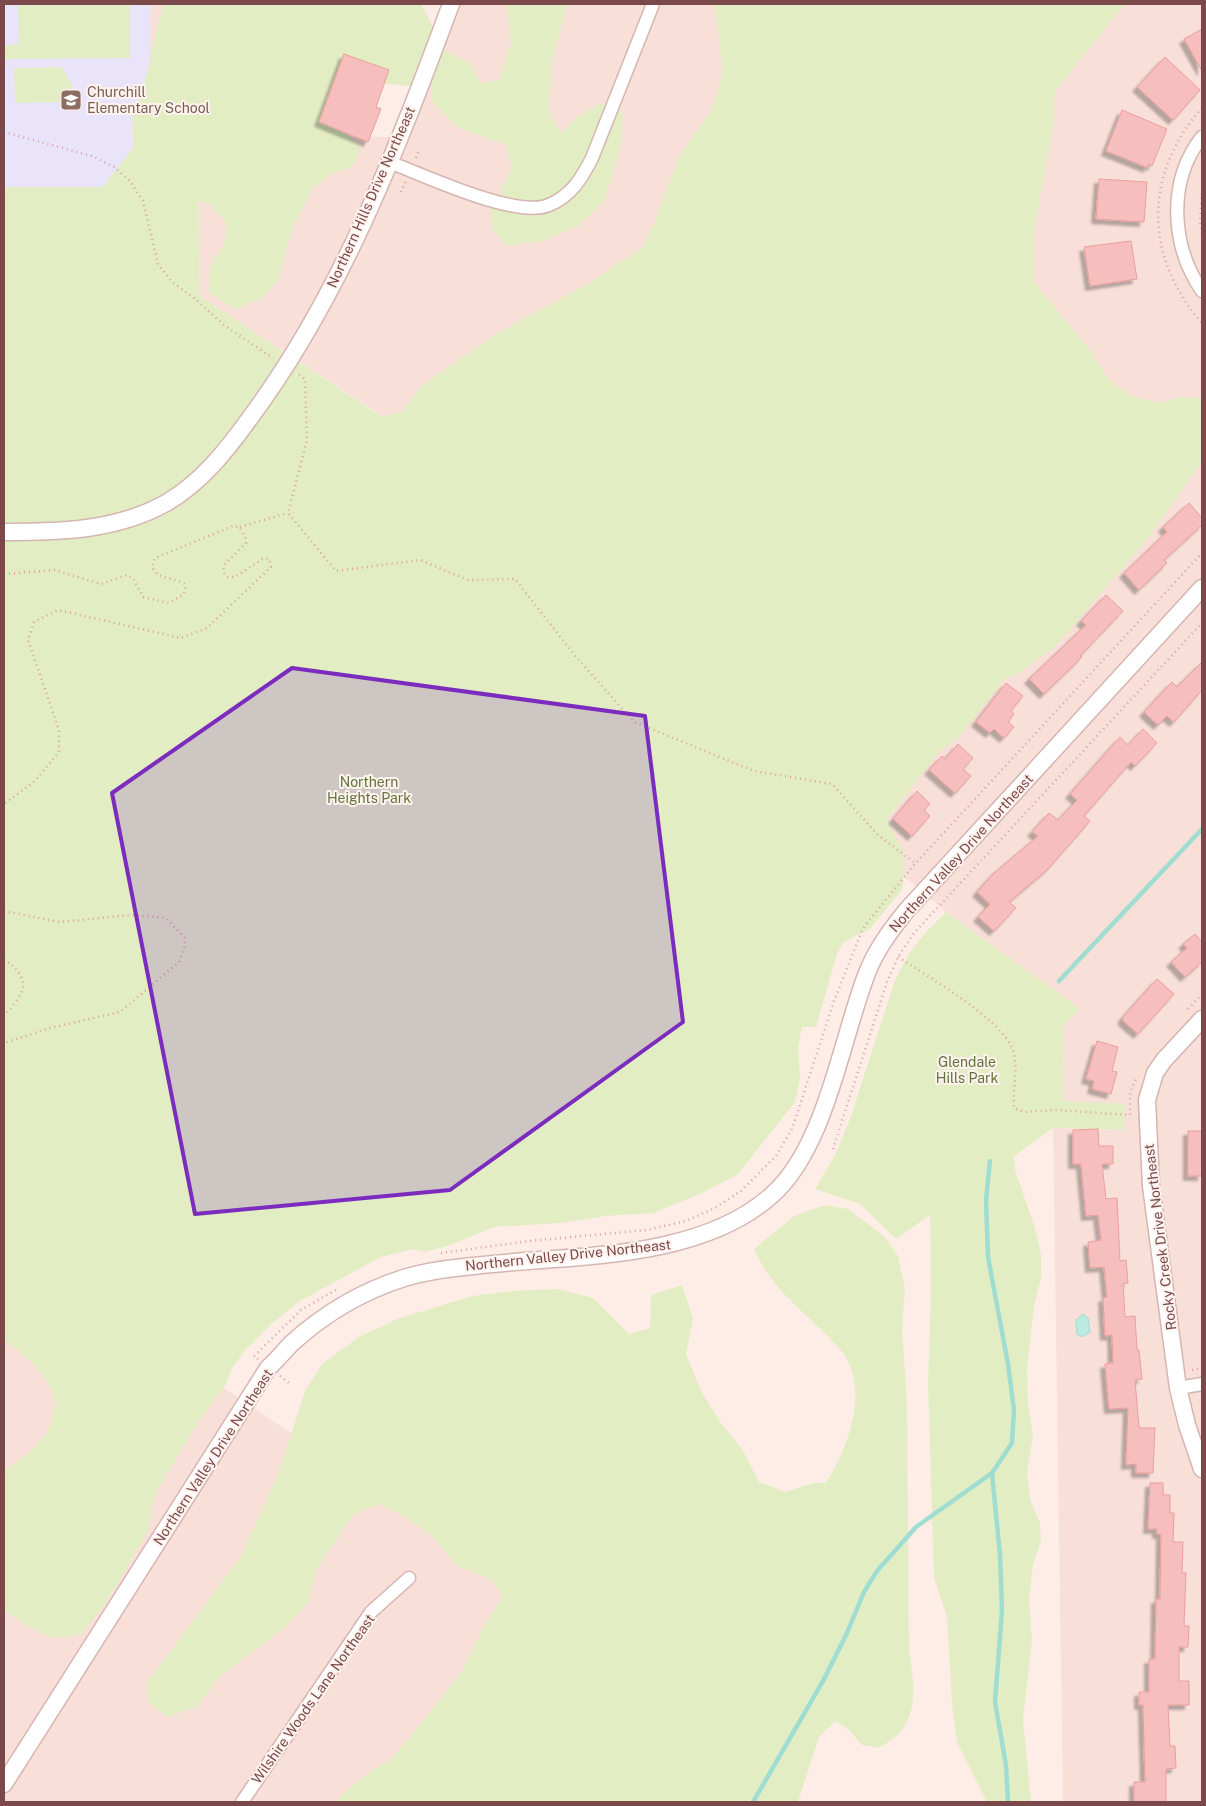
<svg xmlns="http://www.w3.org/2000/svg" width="1206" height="1806" viewBox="0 0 1206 1806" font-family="'Public Sans',sans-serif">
<defs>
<filter id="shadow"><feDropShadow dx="-4.5" dy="4.5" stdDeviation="1" flood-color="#0004"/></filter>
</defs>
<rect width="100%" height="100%" fill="#feede7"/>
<g fill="#f8dfd8">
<path d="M150 4H415L277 136 399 137 451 4H786L690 268 397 426 200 296 196 59 150 58Z"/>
<path d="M1125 4H1202V1802H1063L1053 1128 1124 1130 1064 1101 1063 1026 1079 1009 946 912 839 822 1021 315V135Z"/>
<path d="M4 1278 220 1385 340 1466 607 1555 457 1802H4Z"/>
</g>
<path fill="#eae4fb" d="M4 4H150V58L144 84 132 117 133 148 103 187H4Z"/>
<g fill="#e3edc4">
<path d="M18 4H130V58L4 59V45L19 44Z"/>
<path d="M163 4H421L433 26 423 58 410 86 388 84 352 75 334 127 347 134 361 149 352 167 332 174 312 189 293 228 277 281 261 299 234 309 209 293V269L225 242 226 223 210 204 198 201 200 296 382 417 403 411 421 386 496 334 587 284 642 248 654 224 679 156 711 111 723 73 715 4H1125L1054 93V120L1035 226 1033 255 1034 282 1093 354 1109 380 1133 397 1162 403 1180 397 1202 398V462L1147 539 1057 645 1015 676 1005 678 960 736 940 751 887 819 903 851V888L871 928 844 942 837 954 816 1027H802L798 1048 800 1078 795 1102 737 1175 702 1193 653 1213 606 1216 559 1223 494 1227 451 1245 425 1252 414 1249 381 1257 300 1301 270 1325 243 1353 231 1370 226 1384 196 1426 156 1492 147 1532 118 1584 95 1618 80 1635 56 1638 42 1634 4 1611V1472C17 1462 41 1445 48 1430 51 1424 55 1411 55 1404 54 1380 23 1352 4 1340V187H103L133 148 132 117 144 84Z"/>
<path d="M507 4H567L552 62 549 111 560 133 579 116 602 103 623 113 621 144 605 200 578 226 543 241 508 246 493 231 491 210 512 169 506 145 458 128 432 101V74L444 49 470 63 480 83 499 80 511 43Z"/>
<path d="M61 67 73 86 65 102 15 103 14 68Z"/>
<path d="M946 912 1080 1009 1063 1026 1064 1101 1126 1104 1124 1130 1053 1128 1014 1156 1015 1170 1035 1228 1041 1255V1278L1034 1306 1027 1370 1028 1406 1033 1435 1027 1471 1030 1500 1040 1523 1041 1541 1033 1564 1029 1600 1032 1640 1023 1720 1031 1802H987L957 1742 952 1705 947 1617 934 1578 928 1383 931 1290 930 1215 896 1239 860 1204 815 1189 835 1155 850 1119 895 980 908 955 925 933Z"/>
<path d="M825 1205 848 1209 884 1236 898 1256 905 1289 902 1330 907 1401 909 1650C913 1676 919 1709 901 1731 896 1738 886 1743 879 1748L862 1745 849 1730 835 1721 819 1737 798 1802H335L362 1777 391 1759 422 1722 462 1671 483 1628 503 1596 490 1579 456 1565 433 1537 407 1518 379 1504 353 1515 317 1569 309 1601 287 1626 220 1676 197 1707 167 1717 149 1703 146 1684 241 1556 279 1473 305 1391 322 1364 359 1337 397 1319 472 1296 512 1291 558 1289 593 1298 629 1334 650 1328 651 1295 682 1285 693 1318 686 1354 702 1393 721 1423 742 1449 759 1482 786 1492 813 1483H826C849 1447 872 1384 838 1347 807 1312 774 1294 754 1249L794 1216Z"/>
</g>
<path fill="#baeae0" stroke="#9fddd0" d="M1083 1314 1088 1318 1090 1332 1082 1337 1077 1334 1076 1320Z"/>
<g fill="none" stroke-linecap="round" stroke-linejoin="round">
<g stroke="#9fddd0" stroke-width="4.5">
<path d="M1059 981 1202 829"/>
<path d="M992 1473 1000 1555 1002 1611 995 1702 1006 1765 1008 1802"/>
<path d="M753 1802 823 1681 847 1633 864 1592 877 1571 916 1527 992 1473 1012 1443 1014 1410 1008 1364 988 1257 986 1200 990 1161"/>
</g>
</g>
<g fill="#f6bfbd" stroke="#ea9e9c" filter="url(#shadow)">
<path d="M1202 29V71L1184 39Z"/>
<path d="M344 54 389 70 376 107 381 109 368 142 319 122Z"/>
<path d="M1165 57 1200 90 1173 120 1137 87Z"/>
<path d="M1122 110 1167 129 1152 166 1148 164V168L1106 151Z"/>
<path d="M1099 179 1147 182 1144 222 1096 219Z"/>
<path d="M1131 241 1137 279 1090 286 1084 247Z"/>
<path d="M1189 503 1202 518V525L1164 560 1167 563 1139 590 1124 573 1167 532 1163 527Z"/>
<path d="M1106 595 1123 611 1080 656 1082 657 1044 694 1029 679 1086 625 1081 621Z"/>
<path d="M1202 662V690L1174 722 1167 716 1158 725 1144 712 1172 682 1177 687Z"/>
<path d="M1006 683 1023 696 1011 711 1014 714 1008 722 1014 727 1004 738 994 729 990 733 976 722Z"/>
<path d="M1143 729 1157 743 1135 766 1131 762 1084 816 1090 821 1048 869 1009 902 1016 908 994 931 978 917 990 904 977 892 994 873 1038 836 1032 832 1049 813 1058 820 1077 800 1070 794 1120 737 1128 745Z"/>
<path d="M958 744 973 758 963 769 971 776 955 793 929 770 942 756 945 759Z"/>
<path d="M917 791 930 804 924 810 930 816 912 836 893 819Z"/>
<path d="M1195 934 1202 942V962L1185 977 1171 962 1187 948 1183 944Z"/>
<path d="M1157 979 1174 994 1138 1034 1123 1021V1017Z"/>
<path d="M1097 1041 1118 1047 1112 1071 1117 1072 1111 1094 1092 1089 1094 1081 1086 1079Z"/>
<path d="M1098 1129 1099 1146H1113V1164H1102L1106 1199 1117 1198 1120 1261 1126 1260 1128 1283 1123 1284 1125 1317 1135 1316 1137 1350H1139L1142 1379 1135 1380 1139 1428H1155L1153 1473H1136V1464L1126 1465 1128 1408 1109 1409 1105 1364 1113 1363 1112 1335 1105 1336 1103 1298 1107 1297 1104 1267 1090 1268 1088 1242 1101 1240 1098 1215 1086 1216 1081 1164H1073V1130Z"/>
<rect x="1188" y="1131" width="14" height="45"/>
<path d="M1150 1483H1163V1495H1170V1513H1174L1173 1542H1183L1182 1573H1186L1184 1626H1189L1188 1647H1179V1681H1189V1705H1168L1170 1746H1175L1176 1768 1166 1769V1802H1134V1782H1145L1143 1705H1139V1692H1149V1659H1155L1156 1599H1160L1161 1534H1157V1529H1148Z"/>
</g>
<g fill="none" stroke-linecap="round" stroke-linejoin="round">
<g stroke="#d6b5b1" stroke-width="15">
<g id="minor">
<path d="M1202 137C1167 181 1171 246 1202 291"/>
<path d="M389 162C424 175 516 219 549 205 571 196 582 178 592 158L653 4"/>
<path d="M1178 1388 1202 1384"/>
<path d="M242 1802 371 1612 409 1578"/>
</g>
</g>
<g stroke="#d6b5b1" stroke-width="19">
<g id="tertiary">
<path d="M4 532C59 532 116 531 166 503 201 483 227 450 250 418 342 294 398 147 451 4"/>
<path d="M1202 1019 1164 1060 1155 1073 1147 1100 1151 1186 1178 1388 1187 1425 1202 1469"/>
<path d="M4 1784 268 1368C277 1360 284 1351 292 1343 324 1314 363 1291 404 1278 423 1272 444 1269 464 1267 562 1254 695 1264 772 1195 826 1147 841 1040 867 973 876 950 890 931 906 911L1202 588"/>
</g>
</g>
<g stroke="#dba19f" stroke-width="2.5" stroke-dasharray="1 4" stroke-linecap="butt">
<path d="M1202 108C1143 174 1144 257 1202 323"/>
<path d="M4 132 92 156 114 167 130 181 143 201 158 264 172 282 194 298 225 326 273 358"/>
<path d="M416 158 419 150"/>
<path d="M401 192 406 181"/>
<path d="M1202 193 1200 225 1202 235"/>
<path d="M299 375 305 379 307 440 288 513 336 571 420 560 468 580 515 579 576 657 634 722 754 771 832 784 878 835 915 863"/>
<path d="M240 527 288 513"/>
<path d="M4 574 55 570 101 584 127 575 133 578 143 597 169 603 184 594 186 585C174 576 159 581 152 567L155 558 233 526 239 527 245 536 246 543 225 564 223 571 227 577H235L264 558 269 559 271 567 207 628 181 638 58 610 34 622 28 640 59 730V752L35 781 4 804"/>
<path d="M4 911 59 922 131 915 166 918 185 938V946L179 962 120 1012 50 1028 4 1043"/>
<path d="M898 957C925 975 1004 1020 1013 1051 1019 1069 1012 1089 1014 1108L1025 1112 1055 1110 1130 1115V1092L1136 1079"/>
<path d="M4 959C19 971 31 981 17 1000 13 1005 11 1011 4 1013"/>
<path d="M1188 1009 1202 994"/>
<path d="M833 1149 887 982 898 957 914 933 1202 623"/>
<path d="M441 1253 529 1241 647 1230 686 1221 715 1208 741 1191 776 1156 792 1129 834 1001 863 928 915 864 1202 553"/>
<path d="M258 1359 254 1356 301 1310 339 1288"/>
<path d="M1192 1370 1202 1368"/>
<path d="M280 1376 289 1383"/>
</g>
<use href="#minor" stroke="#fff" stroke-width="12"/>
<use href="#tertiary" stroke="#fff" stroke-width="16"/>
</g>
<path fill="#7b2cbf" fill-opacity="0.2" stroke="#7b2cbf" stroke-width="4" stroke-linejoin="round" d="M292 668 645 716 683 1022 450 1190 195 1214 112 793Z"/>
<defs>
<g id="school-square" transform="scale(1.125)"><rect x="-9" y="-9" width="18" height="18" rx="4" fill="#8d6e63" stroke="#fff3ef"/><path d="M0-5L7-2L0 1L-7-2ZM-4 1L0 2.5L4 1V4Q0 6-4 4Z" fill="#fff"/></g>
</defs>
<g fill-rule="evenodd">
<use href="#school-square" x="71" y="100"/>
</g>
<g text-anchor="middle" stroke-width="4" stroke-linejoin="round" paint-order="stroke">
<g font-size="14" fill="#785e54" stroke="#fff3ef" text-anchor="start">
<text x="87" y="97">Churchill<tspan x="87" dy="16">Elementary School</tspan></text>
</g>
<g font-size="14" fill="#7b4949" stroke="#fff3ef">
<text transform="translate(371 197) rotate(-66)" y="5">Northern Hills Drive Northeast</text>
<text transform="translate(961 853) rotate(-48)" y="5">Northern Valley Drive Northeast</text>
<text transform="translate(1160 1237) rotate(-97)" y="5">Rocky Creek Drive Northeast</text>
<text transform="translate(568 1255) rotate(-6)" y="5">Northern Valley Drive Northeast</text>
<text transform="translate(213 1457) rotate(-57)" y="5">Northern Valley Drive Northeast</text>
<text transform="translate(313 1699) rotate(-55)" y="5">Wilshire Woods Lane Northeast</text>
</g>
<g font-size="14" fill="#60753a" stroke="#fff3ef">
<text x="369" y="787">Northern<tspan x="369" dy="16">Heights Park</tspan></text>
<text x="967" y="1067">Glendale<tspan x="967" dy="16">Hills Park</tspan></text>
</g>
</g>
<rect width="1206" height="1806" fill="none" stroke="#7b4949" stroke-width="10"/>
</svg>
